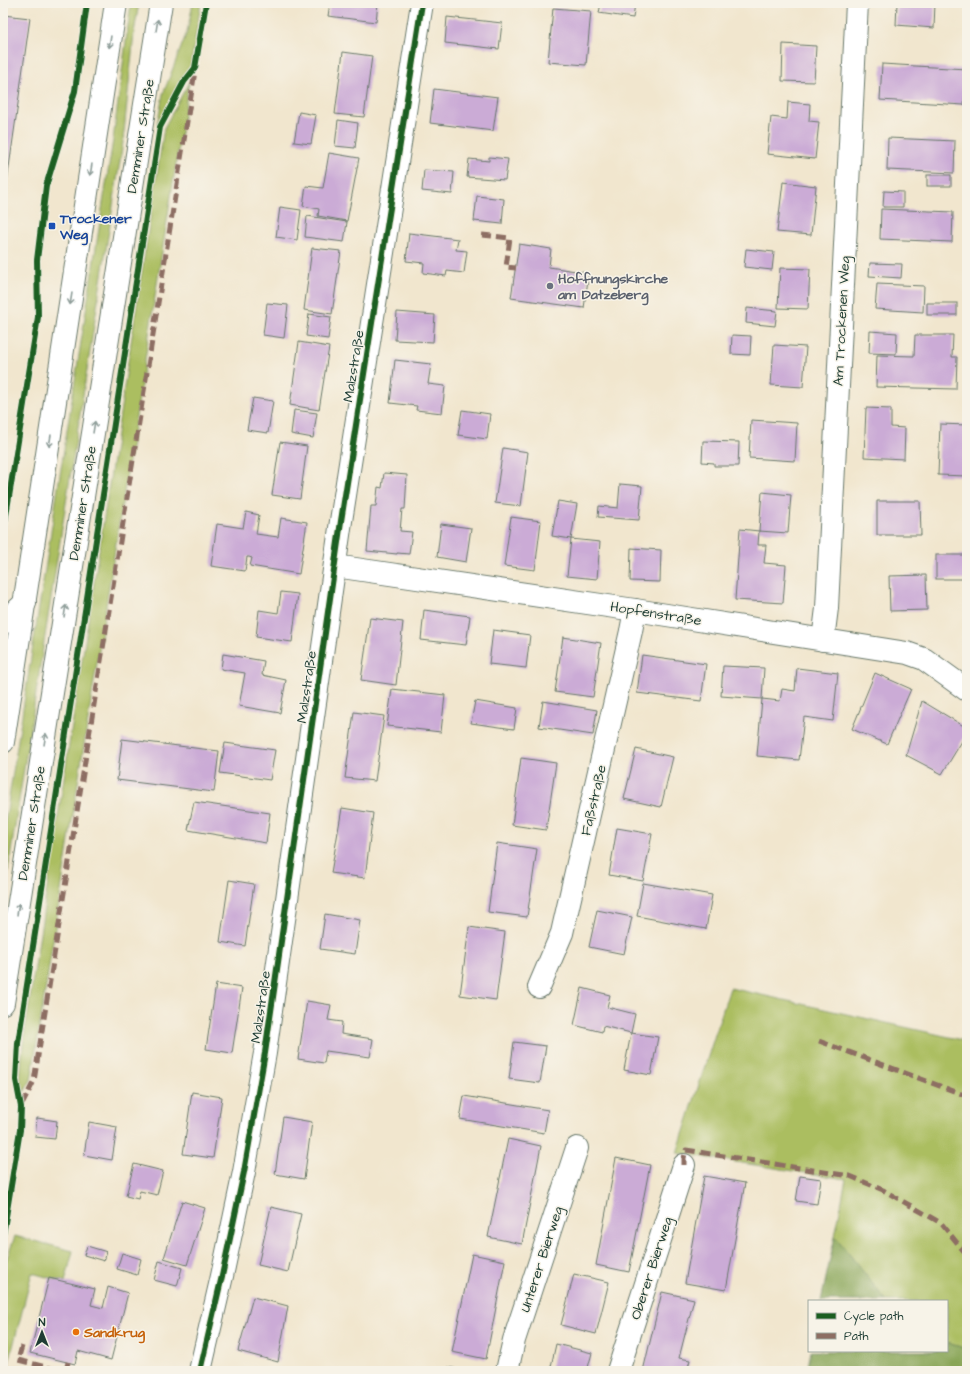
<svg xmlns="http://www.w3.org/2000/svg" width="970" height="1374" viewBox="0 0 970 1374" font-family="'Architects Daughter',sans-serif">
<rect width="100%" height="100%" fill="#f7f3e8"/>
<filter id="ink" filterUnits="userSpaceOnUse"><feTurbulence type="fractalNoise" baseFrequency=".025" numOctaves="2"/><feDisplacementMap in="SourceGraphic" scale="8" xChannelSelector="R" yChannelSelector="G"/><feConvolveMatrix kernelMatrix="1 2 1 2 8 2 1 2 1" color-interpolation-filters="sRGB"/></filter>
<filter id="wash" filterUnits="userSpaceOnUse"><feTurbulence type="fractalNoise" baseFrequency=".012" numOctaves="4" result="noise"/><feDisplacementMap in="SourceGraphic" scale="16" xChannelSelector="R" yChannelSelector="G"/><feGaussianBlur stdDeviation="0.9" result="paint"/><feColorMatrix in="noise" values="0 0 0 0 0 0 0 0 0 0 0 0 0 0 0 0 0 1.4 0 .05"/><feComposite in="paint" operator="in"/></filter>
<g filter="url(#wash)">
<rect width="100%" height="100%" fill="#f1e6ce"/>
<g fill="#abbe61" stroke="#657e4a">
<path d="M131 3H139L134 33 123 142 3 902V835L113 140Z"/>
<path d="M193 3H201L191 65 181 79 157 125 163 94 187 32Z"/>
<path d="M189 82 31 1080 24 1092 20 1079 23 1044 164 128Z"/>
<path d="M730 988 967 1041V1349L947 1343V1301H886L835 1236 846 1179 677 1153Z"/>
<path d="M15 1236 73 1251 65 1282 32 1273 8 1366 24 1371H3V1269Z"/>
</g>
<g fill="#88a557" stroke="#547146">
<path d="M835 1236 886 1301H821Z"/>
<path d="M947 1343 967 1349V1371H807L811 1351H947Z"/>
</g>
<g id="blocks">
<g fill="#cbabd6">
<path d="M330 3H378L376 22 328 16Z"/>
<path d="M601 3H635L633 18 599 13Z"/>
<path d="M897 3H935L934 28 896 25Z"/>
<path d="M553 8 591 11 586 65 548 62Z"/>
<path d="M3 15 30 18 4 203H3Z"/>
<path d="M447 17 502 23 499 49 445 43Z"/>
<path d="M783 44 816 46 814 82 782 81Z"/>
<path d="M343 52 372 56 364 117 335 114Z"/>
<path d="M882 64 966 69 964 105 880 100Z"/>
<path d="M434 89 498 97 493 131 430 123Z"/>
<path d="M788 102 810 104 809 121 819 122 815 159 767 154 771 117 787 119Z"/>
<path d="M299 112 316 115 311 144 294 142Z"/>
<path d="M338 120 358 123 355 148 335 146Z"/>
<path d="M888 138 955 141 954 173 887 170Z"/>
<path d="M329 153 359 158 347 221 318 216 319 209 303 206 306 186 323 188Z"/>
<path d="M489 157 508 159 505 180 467 177 469 159 489 161Z"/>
<path d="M424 170 454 172 452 194 422 191Z"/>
<rect x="927" y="175" width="24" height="11"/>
<path d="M783 182 816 186 811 235 777 232Z"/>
<path d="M884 191 903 192V207H883Z"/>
<path d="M477 196 504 199 502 224 474 221Z"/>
<path d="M280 207 301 210 297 240 276 237Z"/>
<path d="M881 209 953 212 952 242 880 239Z"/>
<path d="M307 216 347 222 344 242 305 237Z"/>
<path d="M409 233 458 239 456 250 467 251 464 273 447 271 446 276 423 273 424 263 406 261Z"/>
<path d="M519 244 551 249 549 267 589 273 584 308 511 298Z"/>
<path d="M312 248 341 251 332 314 304 310Z"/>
<path d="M746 249 774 252 772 270 744 267Z"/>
<path d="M870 263 902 264 901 278 869 276Z"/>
<path d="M780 268 810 269 808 309 778 308Z"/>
<path d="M877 284 924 286 923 312 875 309Z"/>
<path d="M267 303 288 305 284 338 263 335Z"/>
<rect x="927" y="303" width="30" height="12"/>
<path d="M747 308 777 311 775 326 746 323Z"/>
<path d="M397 312 435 315 433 342 395 340Z"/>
<path d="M309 314 331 317 328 339 306 336Z"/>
<path d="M870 331 897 333 896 354 869 353Z"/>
<path d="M732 335 751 336 750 355 731 354Z"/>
<path d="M915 335H953L952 357H957L956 389 876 387 877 355 914 356Z"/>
<path d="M299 342 329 347 319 410 290 405Z"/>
<path d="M774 345 806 347 803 387 771 385Z"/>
<path d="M395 360 431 364 428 384 445 386 442 413 416 410 417 406 390 403Z"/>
<path d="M253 398 273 401 268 433 247 430Z"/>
<path d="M866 408 891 409V427L905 428 904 459 864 457Z"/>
<path d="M294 410 317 413 313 438 291 434Z"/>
<path d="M462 410 490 414 487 439 458 435Z"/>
<path d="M751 420 797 423 795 461 749 458Z"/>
<path d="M940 424 967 425V476L938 475Z"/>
<path d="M703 441 739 442 738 466H714V463L702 462Z"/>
<path d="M280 442 307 446 300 499 272 495Z"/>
<path d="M503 448 528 452 521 506 495 503Z"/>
<path d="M384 473 407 475 405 509H402L400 531 412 532 409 554 397 553V554L367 551 371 506H376L378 487 382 488Z"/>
<path d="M620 484 642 486 639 520 598 517 599 506 618 508Z"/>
<path d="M762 492 791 495 788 533 759 531Z"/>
<path d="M558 501 577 504 571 539 552 536Z"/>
<path d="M877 501H920L921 535H877Z"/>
<path d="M246 512 259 515 256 534 278 537 281 518 307 522 299 574 250 566 252 558 249 557H247L245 571 211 566 217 524 243 528Z"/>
<path d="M511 517 541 521 535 570 504 566Z"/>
<path d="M441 524 471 528 466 562 437 557Z"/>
<path d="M740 529 759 531 758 545H766L764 563 786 565 783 603 735 600Z"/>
<path d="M571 539 600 542 597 579 567 576Z"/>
<path d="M631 548 661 550 660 582 630 581Z"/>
<rect x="936" y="555" width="31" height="24"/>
<path d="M926 575 927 610 890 611 889 576Z"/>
<path d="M281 592 298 594 292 642 256 637 259 610 278 613Z"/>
<path d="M424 610 470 616 466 645 421 640Z"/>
<path d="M370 618 403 622 396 685 361 680Z"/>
<path d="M493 630 530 635 526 668 489 664Z"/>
<path d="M563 637 601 643 593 697 555 692Z"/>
<path d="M223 654 264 661 262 675 286 680 280 713 239 706 245 673 221 669Z"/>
<path d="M642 655 706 664 701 701 637 693Z"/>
<path d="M723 666 764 668 762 699 721 696Z"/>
<path d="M797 668 838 673 833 721 804 717 799 760 757 756 762 699 780 701 782 689 795 691Z"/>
<path d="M875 673 911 689 887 744 852 729Z"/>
<path d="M392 689 445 695 441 732 387 726Z"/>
<path d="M475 701 517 708 514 729 471 723Z"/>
<path d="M543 701 597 710 593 735 539 727Z"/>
<path d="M922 701 967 728V733L942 774 906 755Z"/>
<path d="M354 712 384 716 375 781 345 778Z"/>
<path d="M122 739 219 751 214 792 117 780Z"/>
<path d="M225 743 275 750 270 780 220 773Z"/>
<path d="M636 749 673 757 661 807 624 799Z"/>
<path d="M521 758 556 763 546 830 512 825Z"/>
<path d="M194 802 270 813 266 843 188 830Z"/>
<path d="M342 808 373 813 365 878 331 873Z"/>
<path d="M617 828 652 834 643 881 609 875Z"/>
<path d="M497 843 537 849 527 917 488 912Z"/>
<path d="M229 880 254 884 245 946 220 942Z"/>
<path d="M643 883 712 895 706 929 637 916Z"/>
<path d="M597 910 632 917 624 954 589 947Z"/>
<path d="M325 914 360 920 355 954 320 949Z"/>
<path d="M469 927 505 932 496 1000 460 995Z"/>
<path d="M216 984 242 988 232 1053 206 1049Z"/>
<path d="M582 988 610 995 607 1007 635 1014 631 1033 603 1026 602 1032 574 1025Z"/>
<path d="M307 1001 331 1005 328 1020 342 1022 341 1034 373 1039 370 1057 326 1051 324 1063 298 1059Z"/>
<path d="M631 1033 658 1037 651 1075 624 1070Z"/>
<path d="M514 1042 546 1046 540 1083 509 1079Z"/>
<path d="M192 1092 222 1097 213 1158 183 1154Z"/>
<path d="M464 1096 548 1110 544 1133 460 1119Z"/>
<path d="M283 1117 312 1122 304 1179 275 1174Z"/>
<path d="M37 1118 57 1121 55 1139 35 1137Z"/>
<path d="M89 1122 117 1127 112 1160 84 1155Z"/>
<path d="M508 1139 541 1146 522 1244 488 1237Z"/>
<path d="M616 1158 650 1165 629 1272 596 1265Z"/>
<path d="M134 1164 163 1171 157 1195 140 1191 138 1199 126 1196Z"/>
<path d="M704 1176 745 1183 726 1290 685 1283Z"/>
<path d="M800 1176 821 1179 817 1204 796 1201Z"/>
<path d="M182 1201 205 1208 187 1265 164 1258Z"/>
<path d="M271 1207 301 1214 288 1272 258 1265Z"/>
<path d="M87 1246 107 1252 104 1261 84 1255Z"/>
<path d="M122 1253 141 1259 137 1275 117 1269Z"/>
<path d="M472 1254 505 1261 486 1359 452 1352Z"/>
<path d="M159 1261 182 1268 177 1286 154 1280Z"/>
<path d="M574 1274 609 1282 596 1334 561 1325Z"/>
<path d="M49 1278 95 1289 91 1305 103 1308 108 1287 128 1293 111 1360 78 1351 75 1364 30 1353Z"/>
<path d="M662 1292 694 1299 679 1358 690 1360 687 1371H643Z"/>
<path d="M253 1297 288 1306 278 1362 238 1351Z"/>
<path d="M556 1344 592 1353 587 1371H550Z"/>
<path d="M448 1367 463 1370V1371H448Z"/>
</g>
</g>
</g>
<g filter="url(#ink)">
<use href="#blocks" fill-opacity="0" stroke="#68786a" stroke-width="1"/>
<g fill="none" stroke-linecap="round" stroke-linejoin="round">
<g stroke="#68786a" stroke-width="24">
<g id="minor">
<path d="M335 566 635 610 907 653 924 659 967 690"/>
<path d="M3 623 25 603"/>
<path d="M823 640 827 608 857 3"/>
<path d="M539 987 562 933 631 631 635 610"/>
<path d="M200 1371 222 1276 244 1172 265 1053 341 521 422 3"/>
<path d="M507 1371 514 1340 577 1148"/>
<path d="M618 1371 684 1165"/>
</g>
</g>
<g stroke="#68786a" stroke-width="24">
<g id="major">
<path d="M3 742 116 3"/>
<path d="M3 1003 161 3"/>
</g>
</g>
<use href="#minor" stroke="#fff" stroke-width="22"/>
<use href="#major" stroke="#fff" stroke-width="22"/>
<g stroke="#8d6e63" stroke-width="5" stroke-dasharray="10 5" stroke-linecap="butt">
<path d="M482 235 510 238 506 267 516 268"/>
<path d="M819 1041 967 1096"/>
<path d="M22 1105 34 1081 195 71"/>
<path d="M684 1165V1158L686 1150 850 1176 883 1190 941 1223 967 1255"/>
<path d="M22 1346 18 1360 62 1371"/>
<path d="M66 1371 68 1362"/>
</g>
<g stroke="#f7f3e8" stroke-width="8">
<g id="cycleway">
<path d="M3 534 38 317 37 260 46 186 75 91 87 3"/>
<path d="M3 1235 20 1130 21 1107 16 1080 18 1043 160 127 184 82 195 68 206 3"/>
<path d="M200 1371 222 1276 244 1172 265 1053 341 521 422 3"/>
</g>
</g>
<use href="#cycleway" stroke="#1b5e20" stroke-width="6"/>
</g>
<defs><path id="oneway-shaft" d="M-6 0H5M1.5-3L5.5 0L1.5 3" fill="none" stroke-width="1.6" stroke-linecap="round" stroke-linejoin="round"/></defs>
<g stroke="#8f9e9a">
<use href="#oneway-shaft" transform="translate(157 25) rotate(-81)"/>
<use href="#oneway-shaft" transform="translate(110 42) rotate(99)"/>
<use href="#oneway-shaft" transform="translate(91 170) rotate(99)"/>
<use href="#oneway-shaft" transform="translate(71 299) rotate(99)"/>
<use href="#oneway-shaft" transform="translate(94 427) rotate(-81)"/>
<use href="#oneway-shaft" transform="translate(50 441) rotate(99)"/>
<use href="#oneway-shaft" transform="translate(65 611) rotate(-81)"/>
<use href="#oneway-shaft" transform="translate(45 739) rotate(-81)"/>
<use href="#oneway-shaft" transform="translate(18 909) rotate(-81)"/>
</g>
</g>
<rect fill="#1a4fb4" stroke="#f7f3e8" stroke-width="1.5" x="48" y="222" width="8" height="8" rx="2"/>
<circle fill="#6b7280" stroke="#f7f3e8" stroke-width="1.5" cx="550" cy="286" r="4"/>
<circle fill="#e8710a" stroke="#f7f3e8" stroke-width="1.5" cx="76" cy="1332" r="4"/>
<g text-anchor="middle" stroke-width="3" stroke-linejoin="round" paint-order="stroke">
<g font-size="14" fill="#1f3d34" stroke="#f7f3e8">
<text transform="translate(140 136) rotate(-81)" y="5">Demminer Straße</text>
<text transform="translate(841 321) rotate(-87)" y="5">Am Trockenen Weg</text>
<text transform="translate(353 366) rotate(-81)" y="5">Malzstraße</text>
<text transform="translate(82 503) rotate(-81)" y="5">Demminer Straße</text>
<text transform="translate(656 613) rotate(9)" y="5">Hopfenstraße</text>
<text transform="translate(306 687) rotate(-82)" y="5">Malzstraße</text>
<text transform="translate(593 800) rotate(-77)" y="5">Faßstraße</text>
<text transform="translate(31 823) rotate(-81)" y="5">Demminer Straße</text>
<text transform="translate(260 1007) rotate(-82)" y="5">Malzstraße</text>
<text transform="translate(541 1259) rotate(-72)" y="5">Unterer Bierweg</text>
<text transform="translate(651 1268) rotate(-72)" y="5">Oberer Bierweg</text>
</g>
<g font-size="14" font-weight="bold" fill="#164399" stroke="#f7f3e8" text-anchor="start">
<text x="60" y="223">Trockener<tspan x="60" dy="16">Weg</tspan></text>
</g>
<g font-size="14" font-weight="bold" fill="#5b616d" stroke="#f7f3e8" text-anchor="start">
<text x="558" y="283">Hoffnungskirche<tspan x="558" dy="16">am Datzeberg</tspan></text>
</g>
<g font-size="14" font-weight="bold" fill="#c56008" stroke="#f7f3e8" text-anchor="start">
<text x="84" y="1337">Sandkrug</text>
</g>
</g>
<rect width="970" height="1374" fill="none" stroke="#f7f3e8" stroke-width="16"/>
<rect x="808" y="1300" width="140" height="52" fill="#f7f3e8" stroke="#a1aaa0"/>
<rect x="816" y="1313" width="20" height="6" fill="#1b5e20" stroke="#a1aaa0"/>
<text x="844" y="1320" font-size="12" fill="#1f3d34">Cycle path</text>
<rect x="816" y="1333" width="20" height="6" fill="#8d6e63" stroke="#a1aaa0"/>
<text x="844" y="1340" font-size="12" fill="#1f3d34">Path</text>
<g transform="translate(42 1332)" stroke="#f7f3e8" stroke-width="3" paint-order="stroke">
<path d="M0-3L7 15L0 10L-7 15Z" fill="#1f3d34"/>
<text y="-6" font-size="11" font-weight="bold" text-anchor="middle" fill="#1f3d34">N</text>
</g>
</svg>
